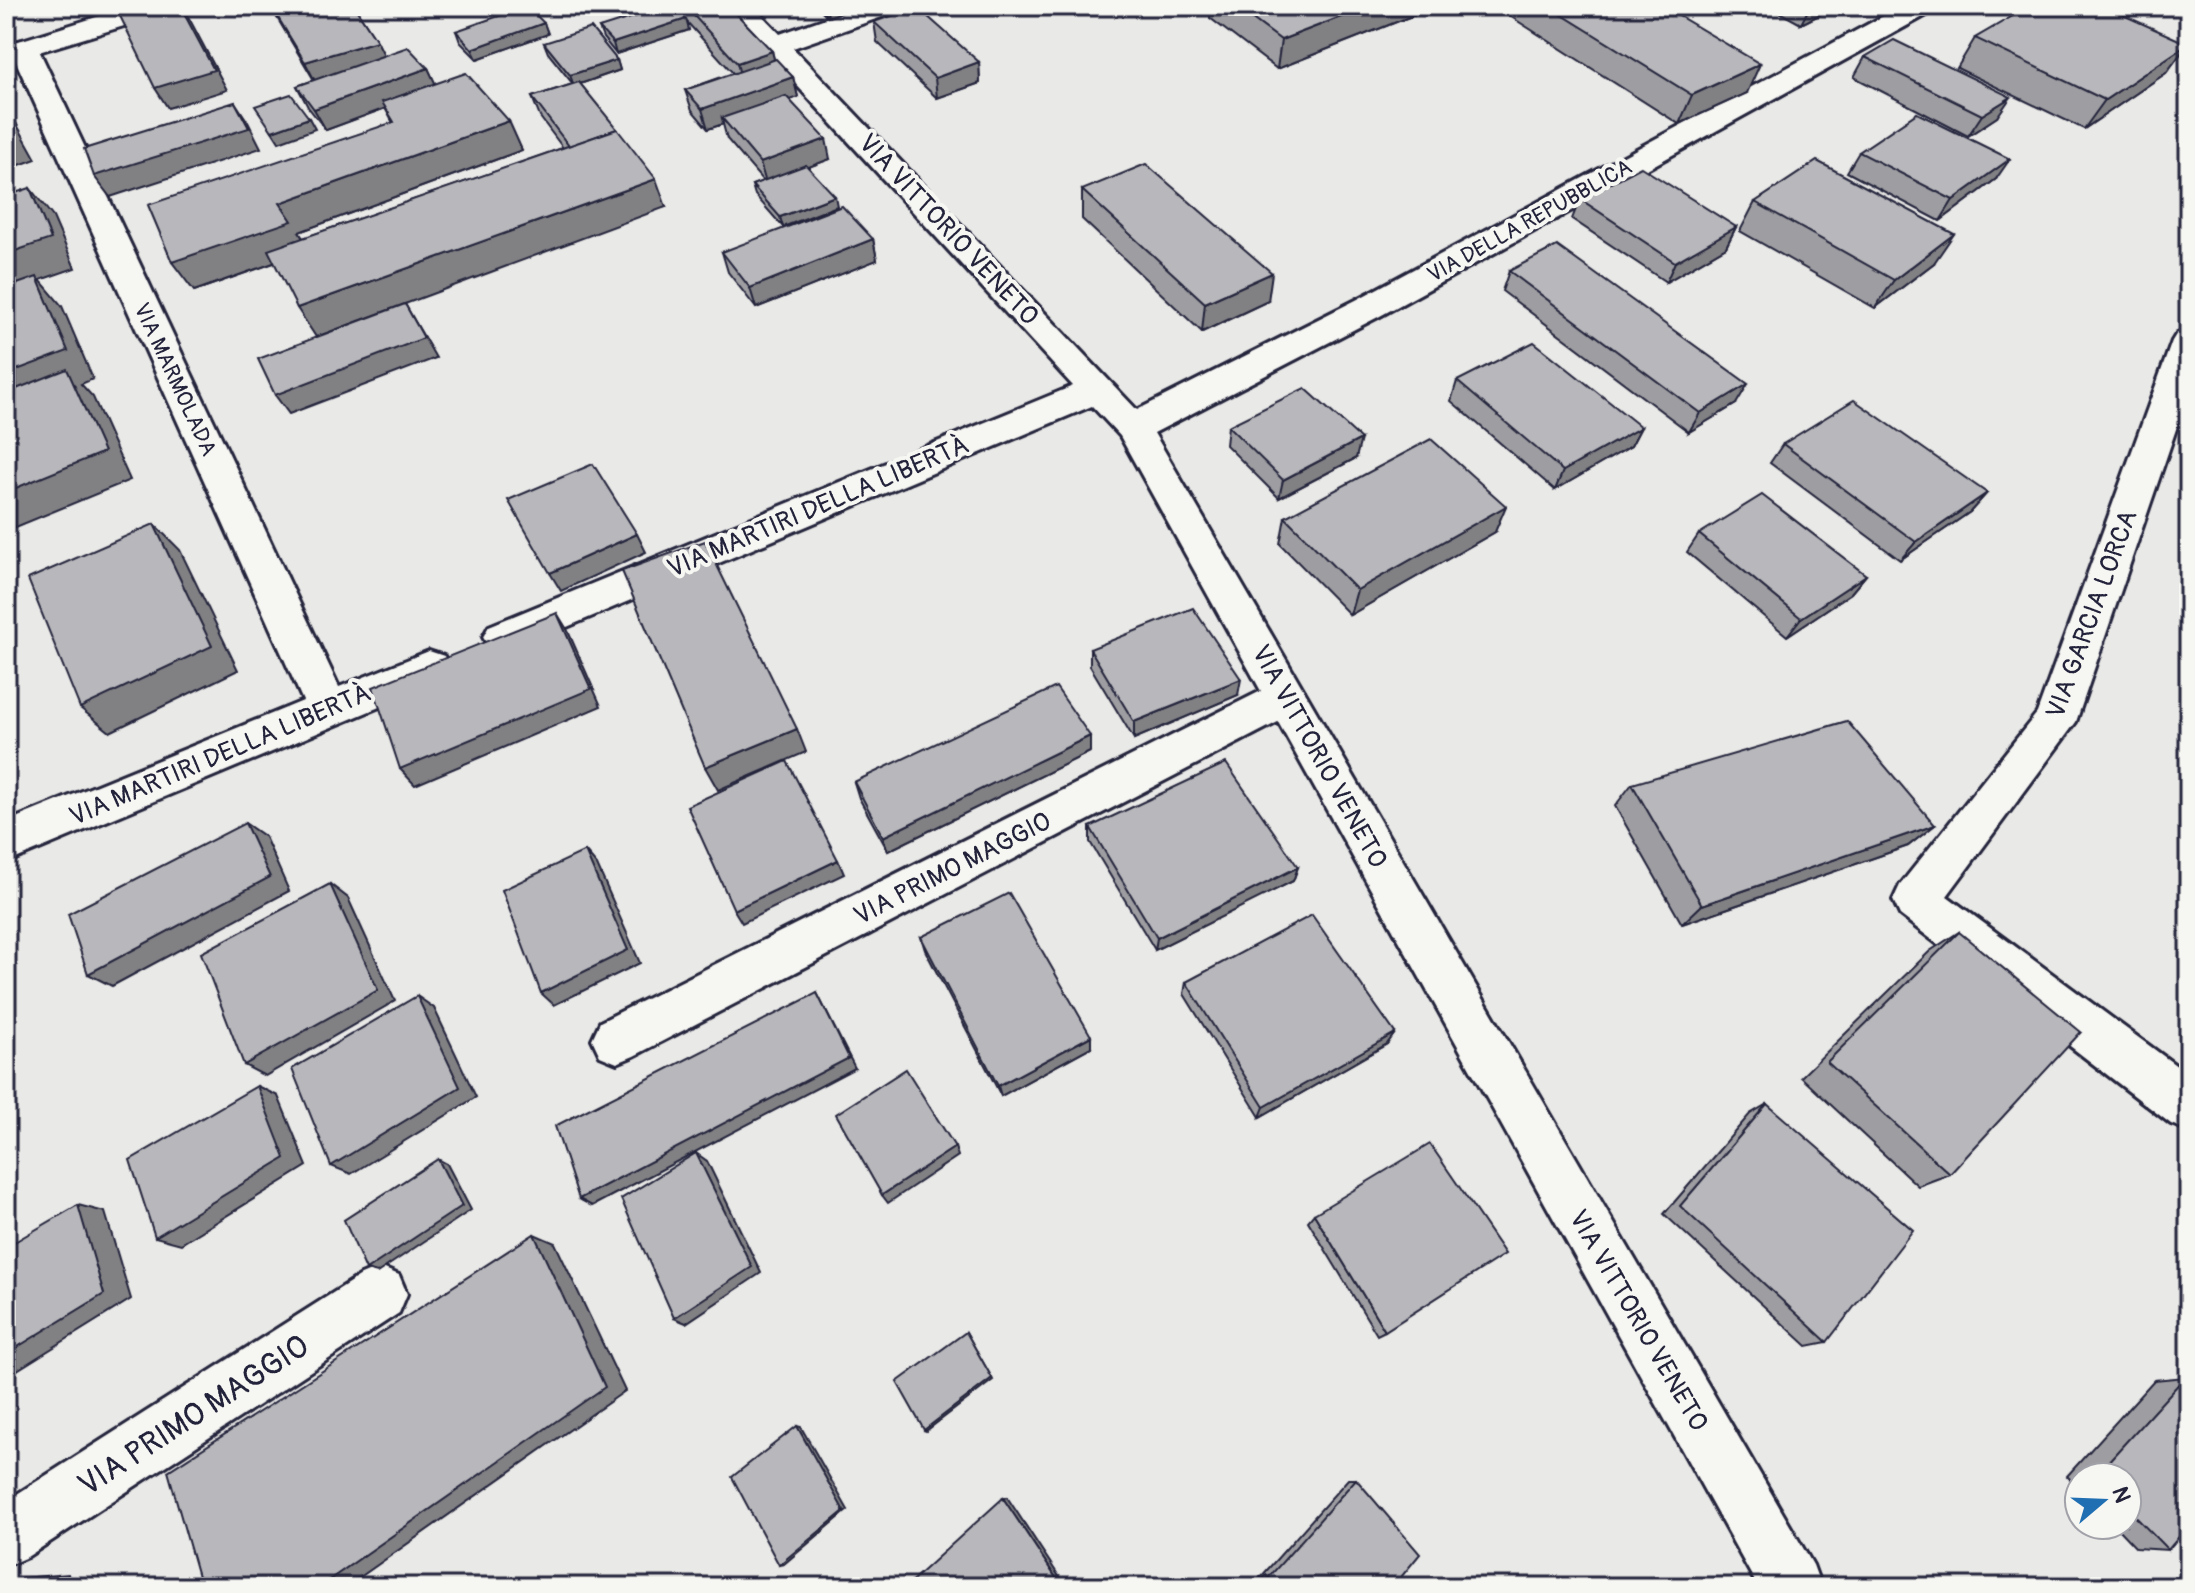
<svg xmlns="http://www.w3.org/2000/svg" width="2195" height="1593" viewBox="0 0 2195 1593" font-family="Pangolin,sans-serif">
<rect width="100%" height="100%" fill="#e9e9e7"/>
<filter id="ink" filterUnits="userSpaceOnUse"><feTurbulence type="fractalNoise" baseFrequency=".0125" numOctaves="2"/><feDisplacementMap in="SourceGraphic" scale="16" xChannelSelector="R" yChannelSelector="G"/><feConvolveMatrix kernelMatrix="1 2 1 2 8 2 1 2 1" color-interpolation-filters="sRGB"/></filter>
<g filter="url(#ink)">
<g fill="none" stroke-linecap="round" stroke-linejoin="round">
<g stroke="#22223b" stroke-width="6">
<g id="minor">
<path d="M724 6H753L780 34 860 6H900L896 12 793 48 1137 410 1356 300 1902 6H1936L1932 12 1380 316 1154 433 1813 1565 1821 1587H1758L1278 722 634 1056 617 1063 600 1056 592 1039 600 1022 1261 691 1120 436 1092 406 517 648 503 653 489 648 483 637 489 626 1073 386Z"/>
<path d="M24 40 34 42 38 48 339 687 429 651 444 656 450 668 444 680 6 863V822L303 701 10 48 14 42Z"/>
<path d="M2189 329V391L2076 722 1947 896 2189 1075V1131L2171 1124 1900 915 1893 900 1900 885 2037 713 2172 341 2177 333Z"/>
<path d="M380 1267 399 1275 407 1294 399 1313 27 1557 6 1566V1501L361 1275Z"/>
</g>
</g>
<g stroke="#22223b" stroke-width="6">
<path id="major" d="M132 6H174L170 12 6 62V45Z"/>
</g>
<use href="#minor" fill="#f6f6f2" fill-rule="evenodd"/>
<use href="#major" fill="#f6f6f2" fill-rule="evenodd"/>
</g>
<g fill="#9e9ea2" stroke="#22223b" stroke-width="2">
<path d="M270 6H354L377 41 384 56 428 68 435 84 522 150 299 232 303 238 563 148 540 117 532 97 573 84 548 53 544 43 617 60 620 70 580 84 666 207 274 263 194 291 393 123 385 108 326 130 308 107 297 86 314 80Z"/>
<path d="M679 6H729L772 51 774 59 793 77 798 97 790 100 830 159 808 167 837 206 783 227 755 195 752 185 763 181 727 139 723 124 708 129 692 110 685 90 733 73 687 22 689 30 616 54 603 38 599 28 681 14Z"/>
<path d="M817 6H860L828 17Z"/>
<path d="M1211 6H1437L1277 69 1210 18Z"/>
<path d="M1494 6H1662L1747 93 1679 124Z"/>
<path d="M1768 6H1837L1801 24Z"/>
<path d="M874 22 979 62 980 83 937 98 877 42Z"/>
<path d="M544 23 548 34 477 59 460 42 456 31Z"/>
<path d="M1975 38 2188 44 2166 73 2084 129 1957 68Z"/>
<path d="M1865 57 1997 117 1968 136 1854 77Z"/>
<path d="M1859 152 1996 179 1940 221 1847 172Z"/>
<path d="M1082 190 1268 301 1202 332 1082 219Z"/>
<path d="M1580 199 1736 227 1726 247 1666 282 1572 219Z"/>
<path d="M1755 202 1934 263 1875 308 1740 231Z"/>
<path d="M873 239 877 260 756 308 728 272 722 252Z"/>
<path d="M1509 271 1736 404 1689 432 1502 291Z"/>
<path d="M1457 381 1641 427 1631 446 1555 490 1451 401Z"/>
<path d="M1228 426 1356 458 1279 498 1226 445Z"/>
<path d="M1783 444 1987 493 1970 512 1900 560 1770 463Z"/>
<path d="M1285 517 1495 532 1350 615 1280 544Z"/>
<path d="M1699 534 1866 575 1851 593 1787 636 1687 552Z"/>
<path d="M1090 649 1238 695 1134 739 1090 666Z"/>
<path d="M1090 752 888 851 859 798 854 782Z"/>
<path d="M1632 784 1935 825 1908 846 1682 924 1615 806Z"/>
<path d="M1090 827 1298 867 1293 881 1155 950 1090 842Z"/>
<path d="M1959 932 1950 1174 1918 1186 1801 1077 1930 951Z"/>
<path d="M921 937 1091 1047 1001 1096 925 950Z"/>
<path d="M1186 982 1395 1033 1387 1044 1260 1117 1184 994Z"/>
<path d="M1767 1104 1827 1342 1807 1346 1664 1214 1750 1114Z"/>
<path d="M1314 1214 1385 1331 1377 1335 1308 1221Z"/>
<path d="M2185 1377 2168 1550 2136 1548 2114 1525H2127V1477H2079V1488L2067 1476 2154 1380Z"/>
<path d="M1348 1479H1356L1393 1587H1252Z"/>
</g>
<g fill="#818184" stroke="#22223b" stroke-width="2">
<path d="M180 6 189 18 227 90 168 108 155 88Z"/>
<path d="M826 6H860L828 17Z"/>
<path d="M1369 6H1437L1277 69 1281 40Z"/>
<path d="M1810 6H1837L1801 24Z"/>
<path d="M686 19 689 30 616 54 613 43Z"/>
<path d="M544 23 548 34 477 59 472 49Z"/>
<path d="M377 41 387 61 316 83 305 62Z"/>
<path d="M2188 44 2166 73 2084 129 2105 100Z"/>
<path d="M772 51 777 71 742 83 737 63Z"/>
<path d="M617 60 620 70 574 86 570 75Z"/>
<path d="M979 62 980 83 937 98 935 78Z"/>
<path d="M1760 64 1747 93 1679 124 1692 95Z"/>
<path d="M428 68 438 89 326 130 314 109Z"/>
<path d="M793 77 798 97 726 123 722 118 723 124 708 129 702 109Z"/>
<path d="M2011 97 1997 117 1968 136 1982 115Z"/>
<path d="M235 102 248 122 261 148 110 197 94 176Z"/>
<path d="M6 105 36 159 6 170Z"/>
<path d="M309 118 315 129 279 142 272 131Z"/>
<path d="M509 121 522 150 299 232 310 250 194 291 172 262 280 203Z"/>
<path d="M826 139 830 159 766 183 760 163Z"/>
<path d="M2010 159 1996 179 1940 221 1953 200Z"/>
<path d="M656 179 666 207 316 337 297 308Z"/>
<path d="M30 188 53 217 75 268 40 280 62 306 93 379 81 384 93 397 130 480 6 531V254Z"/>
<path d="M835 196 837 206 783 227 780 217Z"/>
<path d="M1736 227 1726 247 1666 282 1675 262Z"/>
<path d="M1954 234 1934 263 1875 308 1894 280Z"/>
<path d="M873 239 877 260 756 308 750 288Z"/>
<path d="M1272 273 1268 301 1202 332 1205 303Z"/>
<path d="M405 304 436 358 289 414 275 395Z"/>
<path d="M1748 384 1736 404 1689 432 1700 413Z"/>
<path d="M1641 427 1631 446 1555 490 1563 471Z"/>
<path d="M1361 439 1356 458 1279 498 1283 480Z"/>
<path d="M1987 493 1970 512 1900 560 1916 542Z"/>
<path d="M1506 506 1495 532 1350 615 1357 590Z"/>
<path d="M154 524 180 550 238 670 110 732 80 708Z"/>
<path d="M637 534 646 552 561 591 550 573Z"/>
<path d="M1866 575 1851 593 1787 636 1801 618Z"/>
<path d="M557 613 568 631 601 706 415 785 400 769Z"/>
<path d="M1241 679 1238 695 1134 739V722Z"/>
<path d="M797 729 806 752 718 790 705 767Z"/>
<path d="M1090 736V752L888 851 883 837Z"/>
<path d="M245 823 265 837 289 891 112 986 88 974Z"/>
<path d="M1935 825 1908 846 1682 924 1702 905Z"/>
<path d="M585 851 597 865 640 963 554 1005 541 993Z"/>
<path d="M838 860 844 874 742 923 734 910Z"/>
<path d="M1298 867 1293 881 1155 950 1157 938Z"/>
<path d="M330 884 348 898 395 1001 265 1076 244 1065Z"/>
<path d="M817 993 855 1068 592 1206 579 1199Z"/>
<path d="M417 996 434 1008 476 1097 351 1174 331 1166Z"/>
<path d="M1395 1033 1387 1044 1260 1117 1264 1107Z"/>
<path d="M1091 1036V1047L1001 1096 998 1086Z"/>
<path d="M257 1086 278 1096 307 1166 181 1244 155 1237Z"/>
<path d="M955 1147 958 1156 888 1203 882 1195Z"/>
<path d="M696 1153 707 1161 761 1273 686 1323 674 1318Z"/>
<path d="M438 1159 447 1164 471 1210 377 1273 366 1270Z"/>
<path d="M78 1205 105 1212 131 1299 6 1377V1354Z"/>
<path d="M534 1234 555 1243 625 1391 346 1587H319Z"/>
<path d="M966 1332 993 1380 926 1431 924 1430Z"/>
<path d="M797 1426 801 1427 848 1510 784 1564 779 1565Z"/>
<path d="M1007 1497 1066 1587H1062L1003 1498Z"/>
<path d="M68 1574 71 1587H23L22 1578Z"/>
</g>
<g fill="#b8b8bc" stroke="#22223b" stroke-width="2">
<path d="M147 6H180L214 70 155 88 119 14Z"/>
<path d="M271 6H354L377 41 305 62Z"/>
<path d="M527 6 544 23 472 49 456 31Z"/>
<path d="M668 6H674L686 19 613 43 599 28Z"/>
<path d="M685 6H729L772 51 737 63Z"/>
<path d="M1235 6H1369L1281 40Z"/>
<path d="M1548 6H1662L1760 64 1692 95Z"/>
<path d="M2030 6H2103L2188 44 2105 100 1975 38Z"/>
<path d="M917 7 979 62 935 78 874 22Z"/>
<path d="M591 28 617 60 570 75 544 43Z"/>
<path d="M1894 40 2011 97 1982 115 1865 57Z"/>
<path d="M408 47 428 68 314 109 297 86Z"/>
<path d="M776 59 793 77 702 109 685 90Z"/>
<path d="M466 73 509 121 280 203 292 221 172 262 148 205 394 122 382 102Z"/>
<path d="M579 82 617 129 569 146 532 97Z"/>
<path d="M291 94 309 118 272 131 255 106Z"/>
<path d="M786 96 826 139 760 163 722 118Z"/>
<path d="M235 102 249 128 94 176 84 149Z"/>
<path d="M1917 113 2010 159 1953 200 1859 152Z"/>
<path d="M6 119 12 130 6 132Z"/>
<path d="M617 129 656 179 297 308 268 250Z"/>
<path d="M1817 161 1954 234 1894 280 1755 202Z"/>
<path d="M1146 164 1272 273 1205 303 1082 190Z"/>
<path d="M806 165 835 196 780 217 752 185Z"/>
<path d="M1641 167 1736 227 1675 262 1580 199Z"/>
<path d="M30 188 51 239 6 254V196Z"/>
<path d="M842 206 873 239 750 288 722 252Z"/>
<path d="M1557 246 1748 384 1700 413 1509 271Z"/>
<path d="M37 277 68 351 6 374V288Z"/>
<path d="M405 304 424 338 275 395 258 359Z"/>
<path d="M1534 342 1641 427 1563 471 1457 381Z"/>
<path d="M67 369 104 452 6 492V393Z"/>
<path d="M1305 388 1361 439 1283 480 1228 426Z"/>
<path d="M1854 400 1987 493 1916 542 1783 444Z"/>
<path d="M1431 439 1506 506 1357 590 1285 517Z"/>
<path d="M593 464 637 534 550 573 508 500Z"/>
<path d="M1762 495 1866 575 1801 618 1699 534Z"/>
<path d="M154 524 212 646 80 708 28 579Z"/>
<path d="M705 541 797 729 705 767 622 571Z"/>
<path d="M1193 608 1241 679 1134 722 1090 649Z"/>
<path d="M557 613 591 689 400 769 373 687Z"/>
<path d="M1056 687 1090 736 883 837 854 782Z"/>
<path d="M1847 721 1935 825 1702 905 1632 784Z"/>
<path d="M787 761 838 860 734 910 687 806Z"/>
<path d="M1226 763 1298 867 1157 938 1090 827Z"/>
<path d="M245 823 270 877 88 974 68 914Z"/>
<path d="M585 851 628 950 541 993 502 890Z"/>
<path d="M330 884 378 990 244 1065 201 953Z"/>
<path d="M1009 893 1091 1036 998 1086 921 937Z"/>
<path d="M1312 915 1395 1033 1264 1107 1186 982Z"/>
<path d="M1959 932 2081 1032 1950 1174 1827 1062Z"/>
<path d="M817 993 849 1058 579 1199 555 1126Z"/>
<path d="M417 996 460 1087 331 1166 292 1069Z"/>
<path d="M906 1069 955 1147 882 1195 836 1114Z"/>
<path d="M257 1086 285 1158 155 1237 130 1160Z"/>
<path d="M1767 1104 1913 1230 1827 1342 1680 1206Z"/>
<path d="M1430 1144 1505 1254 1385 1331 1314 1214Z"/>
<path d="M696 1153 752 1267 674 1318 621 1199Z"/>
<path d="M438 1159 462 1206 366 1270 344 1220Z"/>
<path d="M78 1205 104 1294 6 1354V1247Z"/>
<path d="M534 1234 605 1387 319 1587H201L168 1471Z"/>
<path d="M966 1332 992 1378 924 1430 897 1382Z"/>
<path d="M2185 1377 2189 1381V1525L2168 1550 2127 1508V1477H2097L2096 1475Z"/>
<path d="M797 1426 844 1511 779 1565 732 1477Z"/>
<path d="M1356 1479 1420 1554 1393 1587H1277L1269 1577Z"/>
<path d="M1003 1498 1062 1587H905Z"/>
<path d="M1266 1575 1276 1587H1256Z"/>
<path d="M22 1578 23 1587H8Z"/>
</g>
</g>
<g text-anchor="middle" stroke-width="8" stroke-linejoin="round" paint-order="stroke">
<g font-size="22" fill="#22223b" stroke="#f6f6f2">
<text transform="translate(1529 220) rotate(-29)" y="8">VIA DELLA REPUBBLICA</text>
<text transform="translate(176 379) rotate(65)" y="8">VIA MARMOLADA</text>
</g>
<g font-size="26" fill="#22223b" stroke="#f6f6f2">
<text transform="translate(949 229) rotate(47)" y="9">VIA VITTORIO VENETO</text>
<text transform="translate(818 506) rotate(-23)" y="9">VIA MARTIRI DELLA LIBERTÀ</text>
<text transform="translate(2091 614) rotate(-70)" y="9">VIA GARCIA LORCA</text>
<text transform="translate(220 754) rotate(-23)" y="9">VIA MARTIRI DELLA LIBERTÀ</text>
<text transform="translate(1320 756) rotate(61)" y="9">VIA VITTORIO VENETO</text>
<text transform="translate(952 868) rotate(-27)" y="9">VIA PRIMO MAGGIO</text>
<text transform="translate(1639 1320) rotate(60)" y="9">VIA VITTORIO VENETO</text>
</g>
<g font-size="32" fill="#22223b" stroke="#f6f6f2">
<text transform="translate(193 1415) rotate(-33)" y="11">VIA PRIMO MAGGIO</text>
</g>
</g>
<rect width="2195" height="1593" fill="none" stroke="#f6f6f2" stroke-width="32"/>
<rect x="16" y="16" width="2163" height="1561" fill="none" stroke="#22223b" stroke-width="3" filter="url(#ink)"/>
<g transform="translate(2103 1501) rotate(71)"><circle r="38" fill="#f6f6f2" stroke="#a1a1a9" stroke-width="2"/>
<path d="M0-6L14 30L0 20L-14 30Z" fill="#1f6fb2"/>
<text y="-12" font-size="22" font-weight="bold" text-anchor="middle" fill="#22223b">N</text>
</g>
</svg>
